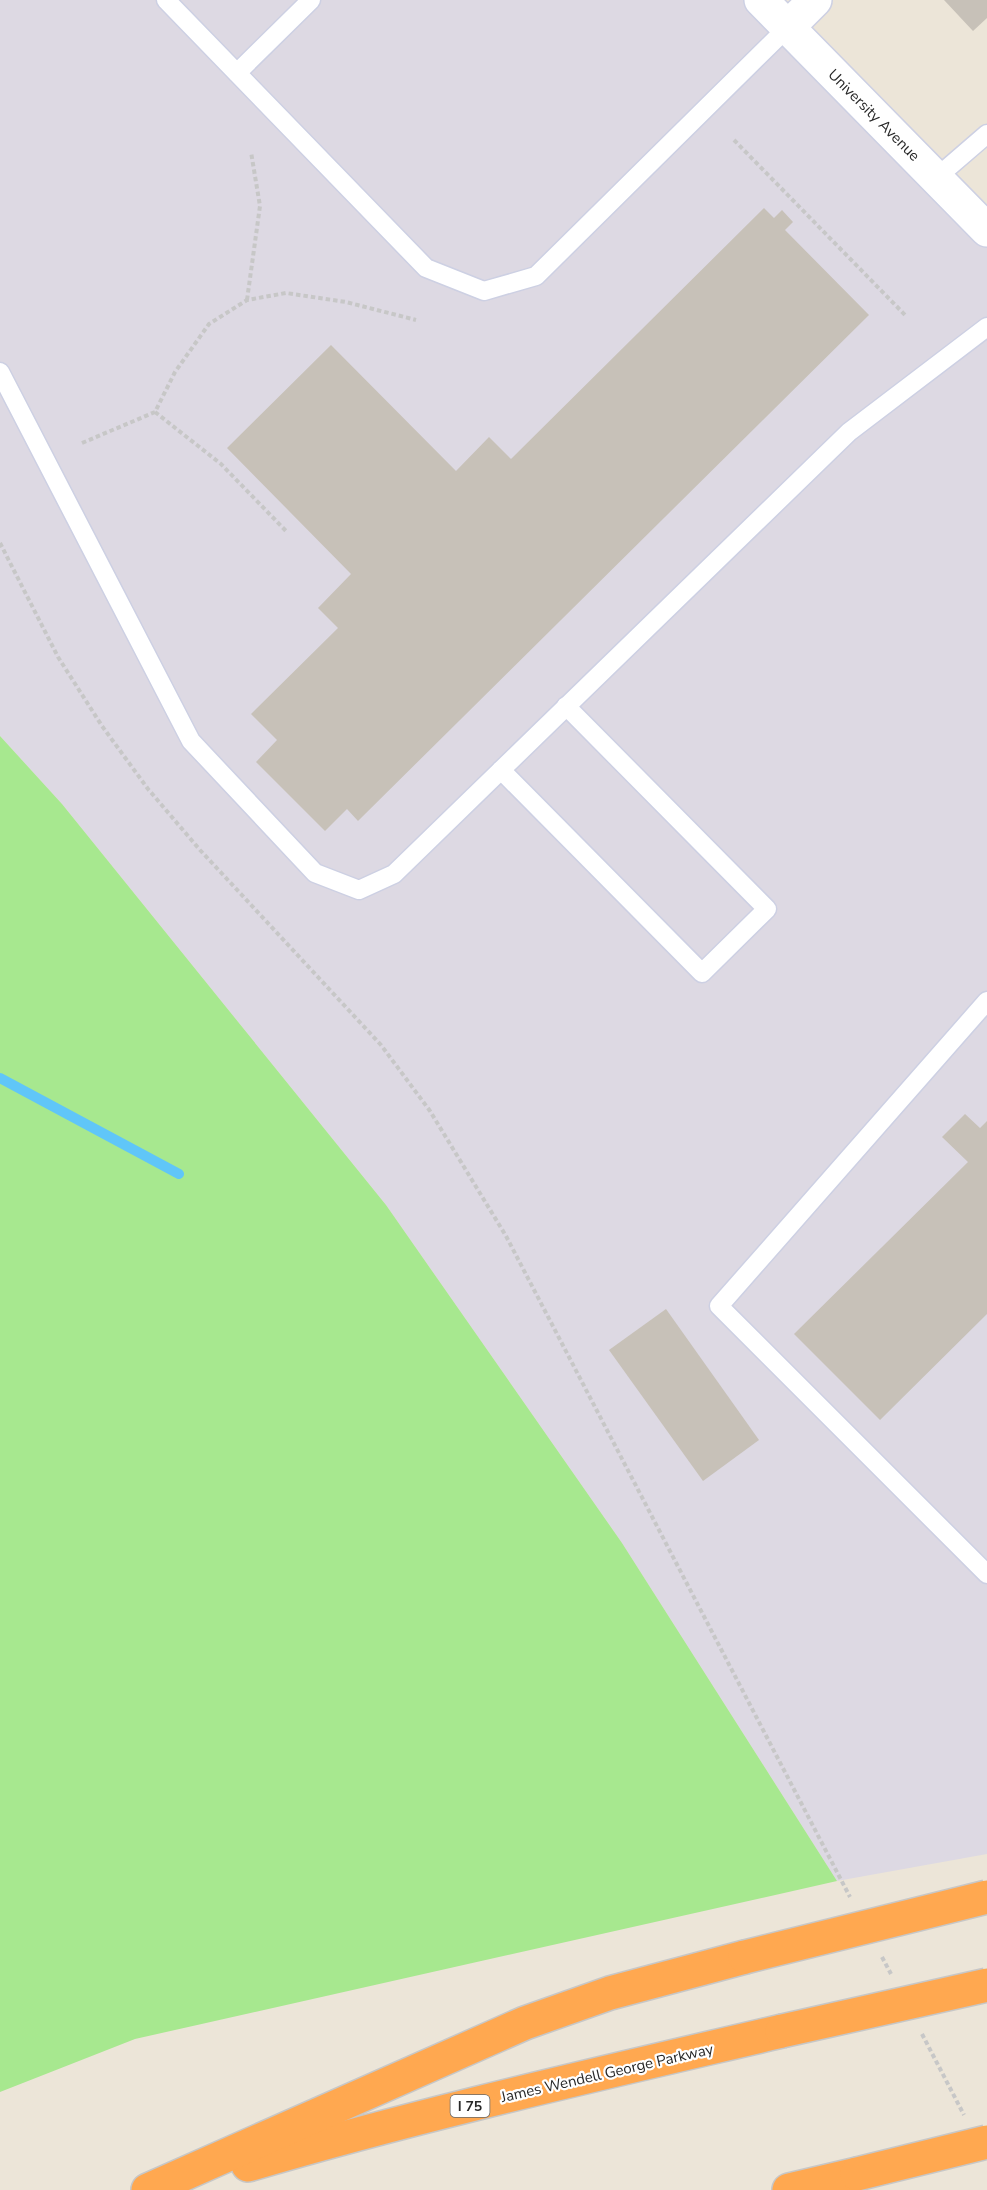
<svg xmlns="http://www.w3.org/2000/svg" width="987" height="2190" viewBox="0 0 987 2190" font-family="'Nunito Sans',sans-serif">
<rect width="100%" height="100%" fill="#ece5d8"/>
<path fill="#ddd9e3" d="M0 0H762L987 226V1854L837 1881 622 1543 386 1205 62 804 0 736Z"/>
<path fill="#a7e88f" d="M0 736 62 804 386 1205 622 1543 837 1881 135 2039 0 2092Z"/>
<g fill="none" stroke-linecap="round" stroke-linejoin="round">
<path stroke="#60c6f8" stroke-width="10" d="M0 1078 179 1174"/>
</g>
<g fill="#c7c1b8">
<path d="M944 0H987V18L973 31Z"/>
<path d="M764 208 774 218 782 210 793 222 785 230 869 315 358 821 347 809 325 831 256 762 277 740 251 714 338 628 318 608 351 574 227 448 331 345 456 471 489 437 511 459Z"/>
<path d="M965 1114 980 1128 987 1121V1314L880 1420 794 1334 968 1162 942 1137Z"/>
<path d="M666 1309 759 1440 703 1481 609 1350Z"/>
</g>
<g fill="none" stroke-linecap="round" stroke-linejoin="round">
<g stroke="#cdd0e3" stroke-width="21">
<g id="lane">
<path d="M166 0 426 268 484 291 536 276 788 27"/>
<path d="M237 73 311 0"/>
<path d="M936 178 987 134"/>
<path d="M0 372 191 741 315 873 359 890 394 874 849 432 987 327"/>
<path d="M501 770 702 973 767 909 566 706"/>
<path d="M987 1001 719 1306 987 1574"/>
</g>
</g>
<g stroke="#cdd0e3" stroke-width="36">
<path id="street" d="M788 27 815 0"/>
</g>
<g stroke="#cdd0e3" stroke-width="36">
<path id="secondary" d="M761 0 987 230"/>
</g>
<g stroke="#c7c7c7" stroke-width="36">
<g id="highway">
<path d="M248 2165C424 2113 603 2073 782 2031"/>
<path d="M148 2190 525 2023 610 1993 745 1957"/>
<path d="M789 2190 857 2174"/>
</g>
</g>
<g stroke="#c7c7c7" stroke-width="4" stroke-dasharray="4.5 3" stroke-linecap="butt">
<path d="M734 140 907 317"/>
<path d="M247 300 260 206 251 152"/>
<path d="M155 412 221 464 286 531"/>
<path d="M82 443 155 412 175 372 209 324 247 300 286 293 346 302 416 320"/>
<path d="M0 543 58 657 102 726 148 789 200 850 381 1045 430 1111 506 1236 850 1897"/>
<path d="M882 1957 891 1974"/>
<path d="M922 2034 964 2115"/>
</g>
<use href="#lane" stroke="#fff" stroke-width="18"/>
<use href="#street" stroke="#fff" stroke-width="33"/>
<use href="#secondary" stroke="#fff" stroke-width="33"/>
<use href="#highway" stroke="#ffa850" stroke-width="33"/>
<g stroke="#c7c7c7" stroke-width="36" stroke-linecap="butt">
<g id="highway-bridge">
<path d="M745 1957 987 1897"/>
<path d="M782 2031 987 1985"/>
<path d="M857 2174 987 2142"/>
</g>
</g>
<use href="#highway-bridge" stroke="#ffa850" stroke-width="33"/>
</g>
<g text-anchor="middle" stroke-width="4.5" stroke-linejoin="round" paint-order="stroke">
<rect fill="#fff" stroke="#686868" stroke-width="1.5" x="450.5" y="2095" width="39" height="22" rx="4.5"/>
<g font-size="14" font-weight="bold" fill="#282828">
<text x="470" y="2111">I 75</text>
</g>
<g font-size="15" fill="#282828" stroke="#fff">
<text transform="translate(874 115) rotate(45)" y="5">University Avenue</text>
<text transform="translate(607 2073) rotate(-13)" y="5">James Wendell George Parkway</text>
</g>
</g>
</svg>
